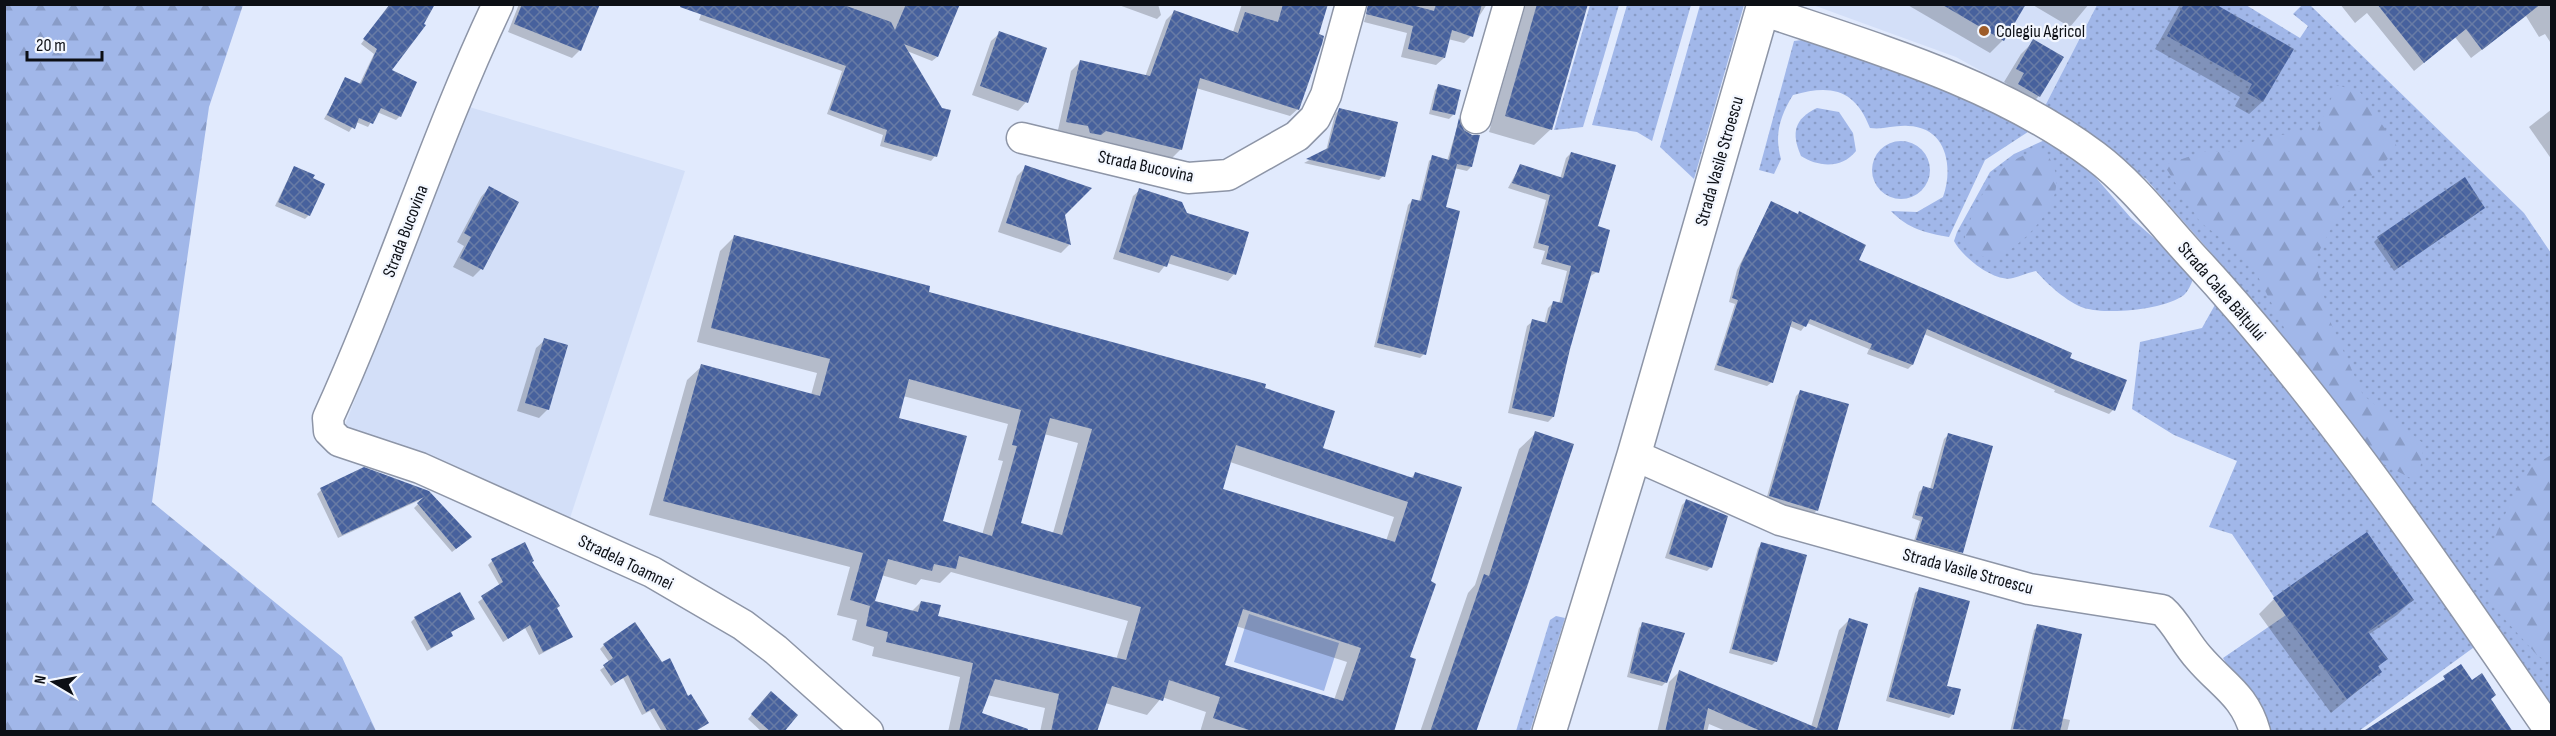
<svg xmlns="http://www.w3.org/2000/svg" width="2556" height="736" viewBox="0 0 2556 736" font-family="'Sofia Sans Condensed',sans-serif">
<defs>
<pattern id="grass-dots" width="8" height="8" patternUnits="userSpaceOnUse" patternTransform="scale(1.5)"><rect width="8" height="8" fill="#a1b7e9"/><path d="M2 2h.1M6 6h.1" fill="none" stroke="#899cc7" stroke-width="1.8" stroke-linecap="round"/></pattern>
<pattern id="forest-firs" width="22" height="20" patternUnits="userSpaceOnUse" patternTransform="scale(1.5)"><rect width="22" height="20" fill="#a1b7e9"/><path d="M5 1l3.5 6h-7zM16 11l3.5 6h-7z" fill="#899cc7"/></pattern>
<pattern id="building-cross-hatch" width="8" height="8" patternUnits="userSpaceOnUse" patternTransform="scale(1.5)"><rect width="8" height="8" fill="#47619d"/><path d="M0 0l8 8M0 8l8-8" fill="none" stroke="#687ba5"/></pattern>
</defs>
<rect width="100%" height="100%" fill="#e1eafd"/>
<g fill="#d3dff8">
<path d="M1813 5H2097L2045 106 1956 57Z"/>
<path d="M466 106 685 171 570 518 344 428Z"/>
</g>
<g fill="url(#grass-dots)">
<path d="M1590 5H1619L1583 127 1554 130Z"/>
<path d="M1627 5H1691L1652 141 1637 132 1592 125Z"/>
<path d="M1700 5H1744L1694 179 1660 147Z"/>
<path d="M2097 5H2246L2300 38 2308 26 2293 14 2302 5H2310L2524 213 2551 253V705L2499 629 2359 731H2266L2223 658 2286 615 2232 534 2209 527 2237 461 2174 435 2132 409 2140 342 2202 328 2216 303 2235 280 2146 179 2045 106Z"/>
<path d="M1818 38 2034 128 1985 160 1949 237C1926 233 1908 229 1891 211L1917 212 1943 197C1954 166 1946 127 1908 126 1894 125 1883 130 1870 128 1855 89 1831 84 1793 95 1780 116 1774 135 1781 159L1774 174 1759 170 1794 41Z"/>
<path d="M1817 108 1839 112 1853 133 1856 151C1842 169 1818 167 1801 156 1791 133 1794 119 1817 108Z"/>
<path d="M2047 139 2083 163 2131 218 2188 268 2193 279C2191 285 2188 291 2184 295 2163 310 2108 315 2084 308 2067 302 2047 284 2036 271 2027 273 2021 276 2013 278 1995 283 1962 257 1954 241L1957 232 1990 172 2014 154Z"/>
<circle cx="1901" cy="170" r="29"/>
<path d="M1556 616 1565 618 1530 731H1516L1550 620Z"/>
</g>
<g fill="url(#forest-firs)">
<path d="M4 5H243L209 107 152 502 342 657 376 731H5Z"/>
<path d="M2337 85 2360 92 2398 148 2343 206 2315 259 2330 321 2363 395 2424 444 2418 482 2372 458 2304 367 2250 261 2200 222 2164 165 2203 152H2229L2262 138 2295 133H2316Z"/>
<path d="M2035 150 2046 153C2077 193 2032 236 2000 257 1961 258 1958 244 1974 212 1979 201 1985 188 1993 179 2004 165 2018 157 2035 150Z"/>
<path d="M2551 455V664L2537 655 2490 603 2491 546 2524 472Z"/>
</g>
<path fill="#a1b7e9" d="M1249 614 1339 643 1324 691 1234 662Z"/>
<g fill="#0003" fill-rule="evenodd">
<path d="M391 4 390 71 400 116 396 120 377 112 368 127 356 122 349 132 324 119 346 79 359 85 374 54 361 44Z"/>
<path d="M519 4H599L580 50 572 58 508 32Z"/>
<path d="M705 4H958L937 57 932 61 907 51 935 156 931 161 880 146 883 135 827 114 842 71 699 20Z"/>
<path d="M1116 4H1158L1161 15 1157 19Z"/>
<path d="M1242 4H1326L1299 108 1290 116 1196 88 1181 149 1172 158 1096 139 1091 143 1081 141 1079 135 1058 130 1071 71 1080 62 1145 77 1166 20 1175 11 1233 32Z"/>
<path d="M1369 4 1427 5 1487 4 1478 18 1471 36 1464 43 1448 39 1444 58 1436 65 1401 57 1407 33 1364 22Z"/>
<path d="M1526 4H1587L1551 129 1534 145 1489 132Z"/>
<path d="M1906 4H2020L2023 6 2003 40 1990 53Z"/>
<path d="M2031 4H2089L2070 27Z"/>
<path d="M2180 4H2212L2292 50 2262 102 2249 114 2235 106 2240 97 2155 49Z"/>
<path d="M2340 4H2552V45L2545 34 2539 37 2526 16 2471 58 2455 37 2414 71 2367 13 2355 23Z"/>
<path d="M1000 33 1026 102 1018 111 972 95 991 41Z"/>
<path d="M2034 41 2039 96 2026 109 2006 97 2012 87 2004 82 2021 54Z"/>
<path d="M1439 86 1453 115 1449 119 1429 114 1435 90Z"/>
<path d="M2552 109V160L2529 127Z"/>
<path d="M1339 110 1383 176 1379 180 1304 163 1326 151 1335 114Z"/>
<path d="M1459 121 1471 167 1467 171 1454 168 1444 208 1424 354 1420 358 1374 347 1408 205 1412 201 1419 202 1429 161 1433 157 1447 161Z"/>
<path d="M1571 153 1596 227 1597 272 1589 277 1568 349 1553 417 1548 422 1508 413 1527 326 1533 321 1544 324 1548 308 1554 302 1559 304 1567 271 1541 264 1545 251 1533 248 1546 200 1508 188 1520 166 1560 179 1566 158Z"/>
<path d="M294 167 309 215 305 219 275 206Z"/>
<path d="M1026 167 1064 214 1069 245 1061 253 998 232 1017 176Z"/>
<path d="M489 188 481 269 473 277 453 267 464 246 457 242 481 197Z"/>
<path d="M1140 190 1186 215 1234 274 1228 281 1167 263 1159 273 1113 259 1133 196Z"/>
<path d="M1771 203 1797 215 1799 213 1857 260 2068 358 2113 410 2109 414 2054 392 2055 390 1924 334 1912 365 1908 369 1867 354 1869 349 1807 323 1801 331 1789 326 1772 382 1767 386 1714 370 1735 304 1729 302 1737 270Z"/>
<path d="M2479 212 2394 271 2374 242 2378 238Z"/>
<path d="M735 236 1263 389 1321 449 1410 479 1415 474 1430 582 1408 658 1393 732H1200L1206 712 1162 697 1147 715 1105 703 1096 732H1040L1045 708 987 695 981 713 1031 732H948L960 677 872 656 874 647 852 640 857 620 837 615 850 567 649 515 687 380 702 366 811 395 817 373 697 342 720 251ZM903 396 1008 424 998 460 1003 461 982 535 941 522 897 419ZM1044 434 1078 443 1053 533 1019 524ZM1230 462 1394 517 1386 541 1222 490ZM951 572 1128 621 1116 660 936 617 921 602 911 612 873 602 881 575 916 585 921 579 940 583ZM1236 626 1347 662 1334 700 1223 666Z"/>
<path d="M545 340 548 409 539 418 517 411 536 348Z"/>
<path d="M1800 392 1817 510 1813 514 1766 500 1796 396Z"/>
<path d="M1536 433 1475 732H1420L1468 593 1475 585 1519 449Z"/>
<path d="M1948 435 1961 552 1957 556 1913 544 1920 521 1912 518 1919 492 1923 488 1930 489 1944 439Z"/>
<path d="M321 490 428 492 466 541 452 552 414 508 424 498 338 538 317 494Z"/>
<path d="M1686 501 1711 567 1707 571 1665 558 1682 505Z"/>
<path d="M1762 544 1776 661 1772 665 1729 653 1758 548Z"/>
<path d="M492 561 530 562 571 636 567 640 539 655 525 628 503 642 478 602 500 586 488 565Z"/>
<path d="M1920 589 1953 714 1949 718 1886 701 1915 593Z"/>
<path d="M2274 599 2412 600 2397 615 2368 635 2386 659 2377 668 2380 672 2331 713 2259 614Z"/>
<path d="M415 618 473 619 450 633 447 639 427 651 411 622Z"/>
<path d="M1850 619 1836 732H1728L1709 724 1707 732H1657L1669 682 1680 671 1811 727 1839 630Z"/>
<path d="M1643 624 1666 682 1662 686 1627 677 1639 628Z"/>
<path d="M2038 626 2061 718 2070 720 2067 732H2010L2034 630Z"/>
<path d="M604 645 694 732H662L650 711 642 715 623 678 611 686 600 670 610 663 600 649Z"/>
<path d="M767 697 782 732H762L748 719Z"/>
</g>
<g fill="url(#building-cross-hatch)" fill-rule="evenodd">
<path d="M390 4H435L424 24 426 25 392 70 417 82 401 117 381 108 373 124 359 118 355 129 327 115 345 77 361 84 377 49 363 39Z"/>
<path d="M522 4H600L581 51 514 24Z"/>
<path d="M681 4H841L891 22 895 30 906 4H960L938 57 904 44 942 108 951 110 937 157 884 142 887 130 830 110 846 66 680 7Z"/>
<path d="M1283 4H1328L1319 34 1324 36 1322 44 1299 110 1200 78 1182 150 1106 131 1101 135 1090 133 1088 126 1066 122 1080 60 1150 76 1174 10 1238 33 1245 12 1278 22Z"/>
<path d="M1368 4H1408L1434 11 1436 4H1482L1473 37 1452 30 1445 58 1408 49 1413 26 1366 14Z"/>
<path d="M1537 4H1588L1552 130 1505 116Z"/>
<path d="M1941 4H2026L2004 41Z"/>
<path d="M2184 4H2215L2294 49 2263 102 2247 93 2252 84 2167 36Z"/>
<path d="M2377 4H2541L2482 50 2466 29 2424 63Z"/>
<path d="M999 31 1047 48 1028 103 980 86Z"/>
<path d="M2033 39 2064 57 2040 97 2018 84 2024 73 2016 69Z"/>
<path d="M1438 84 1461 90 1455 115 1432 110Z"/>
<path d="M1339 108 1398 122 1385 177 1306 159 1328 148Z"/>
<path d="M1459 118 1464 130 1472 135H1480L1472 167 1457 164 1446 207 1460 211 1426 355 1377 343 1412 199 1421 201 1432 155 1449 160Z"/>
<path d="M1571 152 1616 165 1598 226 1610 230 1599 273 1592 271 1570 349 1554 417 1512 408 1532 319 1547 323 1553 301 1562 303 1571 266 1546 259 1549 246 1538 243 1550 195 1512 183 1520 164 1563 178Z"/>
<path d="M1025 165 1092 188 1065 215 1071 245 1006 223Z"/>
<path d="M294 166 315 175 313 178 325 184 310 216 278 202Z"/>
<path d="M2465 177 2485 208 2398 268 2377 237Z"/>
<path d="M489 186 519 202 483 270 460 258 471 237 464 233Z"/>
<path d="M1139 188 1182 202 1187 213 1249 232 1236 275 1171 255 1167 267 1119 252Z"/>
<path d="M1771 201 1798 214 1799 211 1866 245 1859 260 2072 353 2070 358 2127 380 2115 411 1927 329 1913 365 1870 349 1872 344 1810 319 1806 327 1792 321 1773 383 1717 365 1738 300 1732 298 1741 264Z"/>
<path d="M734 235 930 286 929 292 1266 384 1265 388 1335 411 1323 448 1413 478 1415 472 1462 487 1431 581 1436 584 1410 657 1416 659 1394 732H1255L1213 718 1220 697 1169 680 1163 701 1112 686 1097 732H1051L1059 694 995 679 982 713 1028 729 1027 732H959L973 663 886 642 888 632 866 626 870 606 850 600 863 553 663 501 701 364 820 396 830 359 711 328ZM909 379 1021 410 1012 445 1017 446 992 536 943 521 967 436 899 418ZM1050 418 1092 429 1062 535 1021 523ZM1236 445 1408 502 1395 542 1223 489ZM959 556 1141 607 1126 660 938 616 941 605 921 601 918 612 875 601 888 559 932 571 934 564 956 569ZM1243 609 1361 648 1343 701 1225 665Z"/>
<path d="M544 338 568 345 549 410 525 403Z"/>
<path d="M1800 390 1849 404 1818 511 1769 496Z"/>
<path d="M1535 431 1574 444 1528 584 1476 732H1430L1484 574 1489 576Z"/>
<path d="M1948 433 1993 446 1963 553 1916 540 1923 517 1915 515 1923 486 1933 489Z"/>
<path d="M364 467 429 491 472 537 456 549 417 503 424 497 342 535 320 488Z"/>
<path d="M1686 499 1728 516 1712 568 1669 554Z"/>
<path d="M2367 532 2414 600 2368 632 2388 659 2378 666 2382 672 2347 699 2273 598Z"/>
<path d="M525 542 534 561 532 562 560 606 557 608 573 637 543 652 530 625 508 639 481 596 503 582 491 559Z"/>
<path d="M1761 542 1807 555 1777 662 1732 649Z"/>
<path d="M1919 587 1970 601 1947 686 1961 689 1954 715 1889 697Z"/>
<path d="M460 592 475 619 451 632 453 636 431 648 414 617Z"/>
<path d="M1849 618 1868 624 1837 732H1763L1708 708 1703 732H1665L1679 670 1817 728Z"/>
<path d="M635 622 662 662 670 658 688 696 691 694 709 723 694 732H668L654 708 646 712 628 675 615 683 603 665 613 658 603 644Z"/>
<path d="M1642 622 1685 633 1667 683 1630 673Z"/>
<path d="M2037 624 2082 634 2060 732 2013 729Z"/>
<path d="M2461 664 2472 680 2482 673 2496 695 2491 699 2513 732H2362L2445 679 2443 676Z"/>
<path d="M771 691 798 715 784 732H771L751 714Z"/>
</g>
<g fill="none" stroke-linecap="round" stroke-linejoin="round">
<g stroke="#8d95a7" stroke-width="33">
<g id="minor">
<path d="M498 4C434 139 390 282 328 418L329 431 339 441 420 468 652 572 743 625 776 650 868 732"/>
<path d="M1762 10C1877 49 1997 83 2095 156 2131 183 2161 222 2191 255 2327 401 2438 568 2551 732"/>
<path d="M1476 118 1509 4"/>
<path d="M1022 138 1188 178 1228 175 1297 136 1315 118 1326 95 1351 4"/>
<path d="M1634 455 1780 520 2029 589 2162 610C2177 623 2185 643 2199 658 2222 685 2245 695 2255 732"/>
</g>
</g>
<g stroke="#8d95a7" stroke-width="36">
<path id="secondary" d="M1549 732 1634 455 1764 4"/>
</g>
<use href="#minor" stroke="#fff" stroke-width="30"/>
<use href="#secondary" stroke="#fff" stroke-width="33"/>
</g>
<circle fill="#9e5c29" stroke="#f3f7ff" stroke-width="2" cx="1984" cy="31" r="6"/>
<g text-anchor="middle" stroke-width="4.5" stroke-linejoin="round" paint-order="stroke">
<g font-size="18" fill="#0c0f15" stroke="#f3f7ff" text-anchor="start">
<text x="1996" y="37">Colegiu Agricol</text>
</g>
<g font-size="18" fill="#0c0f15" stroke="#f3f7ff">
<text transform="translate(1719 161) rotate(-74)" y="6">Strada Vasile Stroescu</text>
<text transform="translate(1146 166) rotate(12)" y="6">Strada Bucovina</text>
<text transform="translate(405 231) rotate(-69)" y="6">Strada Bucovina</text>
<text transform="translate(2222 291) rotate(49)" y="6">Strada Calea Bălțului</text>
<text transform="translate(626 562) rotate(26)" y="6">Stradela Toamnei</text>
<text transform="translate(1968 571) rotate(15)" y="6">Strada Vasile Stroescu</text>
</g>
</g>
<rect width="2556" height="736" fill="none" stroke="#0c0f15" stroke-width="12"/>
<g transform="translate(54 682) rotate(280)" stroke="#f3f7ff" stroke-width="4.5" paint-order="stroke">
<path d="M0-4.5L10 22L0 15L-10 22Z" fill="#0c0f15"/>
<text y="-9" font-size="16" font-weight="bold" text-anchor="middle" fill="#0c0f15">N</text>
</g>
<path d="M27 51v9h75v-9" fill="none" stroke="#0c0f15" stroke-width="3"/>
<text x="36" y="51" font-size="18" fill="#0c0f15" stroke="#f3f7ff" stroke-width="4.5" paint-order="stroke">20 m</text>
</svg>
